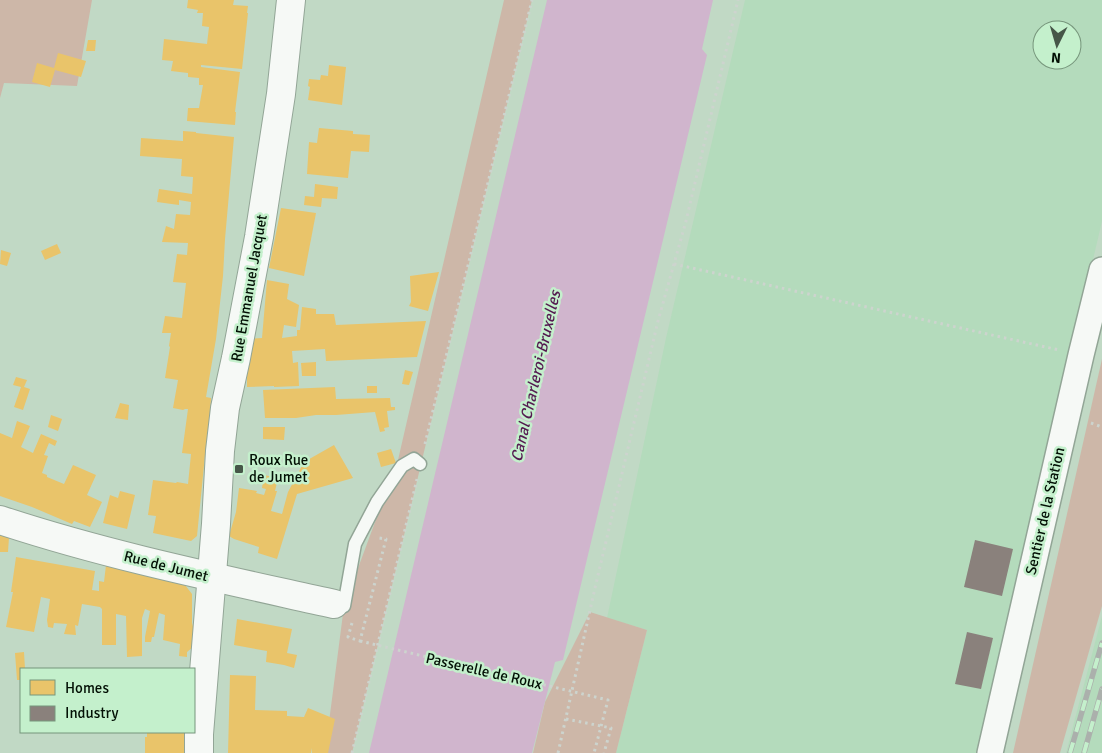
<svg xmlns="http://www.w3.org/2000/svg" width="1102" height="753" viewBox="0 0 1102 753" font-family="Signika,sans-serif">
<rect width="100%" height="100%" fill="#c1d9c5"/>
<g fill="#b4dbbc" fill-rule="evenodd">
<path d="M745 0H1102V221L1044 471 976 753H616L647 630 607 618 666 338ZM1042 30H1072V60H1042Z"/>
<path d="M1102 616V753H1066Z"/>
</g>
<g fill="#cdb7a8">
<path d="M0 0H92L77 86 4 83 0 98Z"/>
<path d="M504 0H532L352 753H325L344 606 398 460Z"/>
<path d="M1102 359V606L1060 753H1013Z"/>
<path d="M590 612 647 630 616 753H533L545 702Z"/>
</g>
<path fill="#d0b5cd" d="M547 0H713L702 49 707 55 563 660 555 662 532 753H369Z"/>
<g fill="#e9c46a">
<path d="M188 0H234L233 5 248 6 247 13H248L242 69 201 65V67L240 72 235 112H236L235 125 187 121 188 108H199L203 85H199V78L188 77V73L171 71 173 61 162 60 164 39 207 44 209 27 202 26 203 13H197L198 10 187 8Z"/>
<path d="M88 40H96L95 51H86Z"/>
<path d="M58 53 86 61 81 77 55 70 50 87 32 82 37 63 54 68Z"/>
<path d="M329 65 346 67 342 105 308 100 310 87 308 86 309 79 320 80 321 75 328 76Z"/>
<path d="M319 128 353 131V134L370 135 369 152 351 151 348 178 307 174 309 142 317 143Z"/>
<path d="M183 131 196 132V133L234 137 225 239 223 276 216 339 206 397 211 398 210 413H212L206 455H205L197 536 191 541 153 533 156 516 148 515 153 480 176 483 177 482 188 484 191 454 182 453 188 409H185L183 410 173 408 178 380 165 378 170 347 169 346 171 333H162L165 316 182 318 186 283 173 282 177 254 187 255 188 243 162 242 166 226 174 229 176 214 190 215 191 202 179 200V205L157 202 159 189 192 194 193 177 181 176 182 159 140 156 141 138 183 141Z"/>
<path d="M315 184 338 187 337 199 322 198 321 207 304 205 305 196 314 197Z"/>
<path d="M281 208 316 213 304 276 269 268Z"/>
<path d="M57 244 61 253 45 260 41 251Z"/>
<path d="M1 250 11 253 7 266 0 264Z"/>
<path d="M439 272 428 311 409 306 411 302 410 276Z"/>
<path d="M267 280 289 284 287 299 299 305 296 327 284 325 282 338 297 336V330H300L302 307 316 309V314H334L336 325 426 321 417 357 326 361 325 349 292 351 293 363 298 362 299 386 274 387V386L247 387V339L262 338Z"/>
<path d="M316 362V376H302L301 363Z"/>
<path d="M405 370 413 372 409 385 402 384Z"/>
<path d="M16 377 27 380 24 387 30 389 23 410 14 407 21 387 13 385Z"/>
<rect x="367" y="386" width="10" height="7"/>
<path d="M335 387 336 399 390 398 391 407H395V410L387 411 389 427 384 428 385 431 380 432 375 412 336 415H316L296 418H265L263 390Z"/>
<path d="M120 403 129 405 128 420 115 418Z"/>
<path d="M51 415 62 419 58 431 48 427Z"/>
<path d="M17 421 30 426 21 447 33 453 41 434 57 441 55 446 49 443 44 455 48 456 42 473 47 475V477L64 484 73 465 96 475 87 495 102 502 90 527 74 521 72 524 32 507 0 496V433L12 438Z"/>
<path d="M263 427H285L284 440 263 439Z"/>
<path d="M334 445 353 478 297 494 277 559 258 553 259 547 234 539 229 536 236 512 239 488 257 491 256 493 264 495 266 489 262 488 264 475 278 478 275 491H277L271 511 282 514 288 492 304 462Z"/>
<path d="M391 449 396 463 381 467 377 453Z"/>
<path d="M120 491 135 495 127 529 103 523 110 495 118 498Z"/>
<path d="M0 535 9 537 8 552H0Z"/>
<path d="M16 557 95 571 92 590 99 591V581L104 582 106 565 185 585 192 594V623L194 630 193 647 187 652V657L179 656 180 644 163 640 165 615 159 613 154 637H152L151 642H145V637L150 611 145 609 142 618V656L127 657 126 616 116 614V645H102V609L100 607 82 604 78 626 75 625 76 635 64 634 67 624 54 623 53 628 48 627 47 620 50 599 41 597 34 632 6 627 13 592H11Z"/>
<path d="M237 619 292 629 287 653 297 655 294 668 284 665 266 662 267 651 234 645Z"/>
<path d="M24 652 25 669H21V680H17L15 653Z"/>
<path d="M230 675 256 676 255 710 287 711V716L304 717 308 708 335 719 328 753H312V748L311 753H228Z"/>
<path d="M147 732H188V753H145V737H147Z"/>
</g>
<g fill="#8a817c">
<path d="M975 540 1013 549 1002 596 964 587Z"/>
<path d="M967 632 993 638 981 689 955 684Z"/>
</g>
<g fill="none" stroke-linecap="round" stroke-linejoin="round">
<g stroke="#92a596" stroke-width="15">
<path id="service" d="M344 606 355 544 377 502 402 466 414 459 420 464"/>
</g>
<g stroke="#92a596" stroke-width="28">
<path id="minor" d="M990 753 1081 355 1102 270"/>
</g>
<g stroke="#92a596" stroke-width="30">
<g id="tertiary">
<path d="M0 520C109 556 222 579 334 604"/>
<path d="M199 753V734L216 524 220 451 225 408 236 358 259 237 281 94 291 0"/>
</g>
</g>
<g stroke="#cdd4ce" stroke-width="3" stroke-dasharray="2.5 4" stroke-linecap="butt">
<path d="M674 264 1059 350"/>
<path d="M1091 423 1102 427"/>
<path d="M425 444 532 0"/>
<path d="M352 623 348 637 360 641 386 539 379 538"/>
<path d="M566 719 611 728 604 753"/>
<path d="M352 753 417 479"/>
<path d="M558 753 595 588 658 321 686 221 738 0"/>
</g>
<use href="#service" stroke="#f6f9f6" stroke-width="12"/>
<use href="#minor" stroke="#f6f9f6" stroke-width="25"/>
<use href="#tertiary" stroke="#f6f9f6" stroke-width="28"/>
<g stroke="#abb0ac" stroke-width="5.5">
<g id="rail">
<path d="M1070 753 1102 643"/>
<path d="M1084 753 1102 689"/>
</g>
</g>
<use href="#rail" stroke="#c4f0cc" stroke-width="4" stroke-dasharray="11" stroke-linecap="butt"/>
<path stroke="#cdd4ce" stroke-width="3" stroke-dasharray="2.5 4" stroke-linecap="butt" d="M360 641 608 700 594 753"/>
</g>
<rect fill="#465648" stroke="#c4f0cc" stroke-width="2" x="234" y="464" width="10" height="10" rx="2.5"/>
<g text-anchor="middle" stroke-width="5" stroke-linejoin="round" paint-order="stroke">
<g font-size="15" fill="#031005" stroke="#c4f0cc">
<text transform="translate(249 288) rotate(-80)" y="5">Rue Emmanuel Jacquet</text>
<text transform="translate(1045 511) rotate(-77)" y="5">Sentier de la Station</text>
<text transform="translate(166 566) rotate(14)" y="5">Rue de Jumet</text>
<text transform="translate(484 671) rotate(13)" y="5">Passerelle de Roux</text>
</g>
<g font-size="15" fill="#031005" stroke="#c4f0cc" text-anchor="start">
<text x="249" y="465">Roux Rue<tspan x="249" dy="17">de Jumet</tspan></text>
</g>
<g font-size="16" font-style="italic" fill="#551b51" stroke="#c4f0cc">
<text transform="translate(535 376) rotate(-77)" y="6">Canal Charleroi-Bruxelles</text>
</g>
</g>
<rect x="20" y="668" width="175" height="65" fill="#c4f0cc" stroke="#77967c"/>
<rect x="30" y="680" width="25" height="15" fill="#e9c46a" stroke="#77967c"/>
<text x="65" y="693" font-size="15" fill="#031005">Homes</text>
<rect x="30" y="706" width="25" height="15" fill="#8a817c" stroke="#77967c"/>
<text x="65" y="718" font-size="15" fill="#031005">Industry</text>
<g transform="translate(1057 45) rotate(185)"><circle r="24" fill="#c4f0cc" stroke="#77967c"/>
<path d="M0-4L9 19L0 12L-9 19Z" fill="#465648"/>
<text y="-8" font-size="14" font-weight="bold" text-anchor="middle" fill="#031005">N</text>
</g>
</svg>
